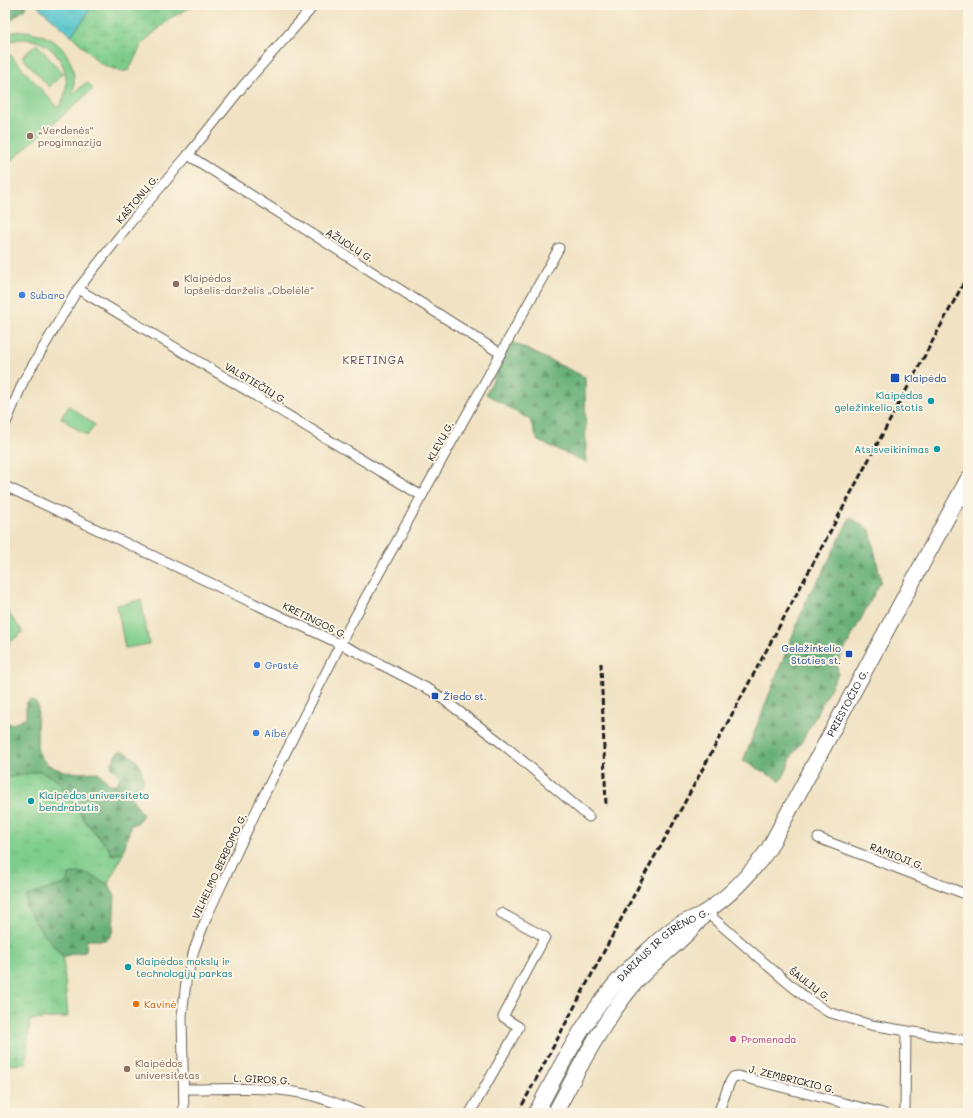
<svg xmlns="http://www.w3.org/2000/svg" width="973" height="1118" viewBox="0 0 973 1118" font-family="Mali,sans-serif">
<defs>
<pattern id="grass-tufts" width="24" height="20" patternUnits="userSpaceOnUse"><rect width="24" height="20" fill="#7fcd8c"/><path d="M3 7l-1-3M5 7V3M7 7l1-3M15 17l-1-3M17 17v-4M19 17l1-3" fill="none" stroke="#6daf78"/></pattern>
<pattern id="forest-firs" width="22" height="20" patternUnits="userSpaceOnUse"><rect width="22" height="20" fill="#67b078"/><path d="M5 1l3.5 6h-7zM16 11l3.5 6h-7z" fill="#548e62"/></pattern>
<pattern id="wetland-marsh" width="20" height="14" patternUnits="userSpaceOnUse"><rect width="20" height="14" fill="#7fcd8c"/><path d="M1 5h8M5 5V1M11 12h8M15 12V8" fill="none" stroke="#6daf78"/></pattern>
<pattern id="park-crowns" width="20" height="18" patternUnits="userSpaceOnUse"><rect width="20" height="18" fill="#7fcd8c"/><path d="M2 6a3 3 0 1 1 6 0M12 15a3 3 0 1 1 6 0" fill="none" stroke="#6daf78"/></pattern>
<pattern id="water-ripples" width="26" height="14" patternUnits="userSpaceOnUse"><rect width="26" height="14" fill="#5ac7cd"/><path d="M2 4q2-2 4 0t4 0M15 11q2-2 4 0t4 0" fill="none" stroke="#4eaaaf"/></pattern>
</defs>
<rect width="100%" height="100%" fill="#fcf5e5"/>
<filter id="ink" filterUnits="userSpaceOnUse"><feTurbulence type="fractalNoise" baseFrequency=".025" numOctaves="2"/><feDisplacementMap in="SourceGraphic" scale="8" xChannelSelector="R" yChannelSelector="G"/><feConvolveMatrix kernelMatrix="1 2 1 2 8 2 1 2 1" color-interpolation-filters="sRGB"/></filter>
<filter id="wash" filterUnits="userSpaceOnUse"><feTurbulence type="fractalNoise" baseFrequency=".012" numOctaves="4" result="noise"/><feDisplacementMap in="SourceGraphic" scale="16" xChannelSelector="R" yChannelSelector="G"/><feGaussianBlur stdDeviation="0.9" result="paint"/><feColorMatrix in="noise" values="0 0 0 0 0 0 0 0 0 0 0 0 0 0 0 0 0 1.4 0 .05"/><feComposite in="paint" operator="in"/></filter>
<g filter="url(#wash)">
<rect width="100%" height="100%" fill="#f1e2c3"/>
<path fill="url(#grass-tufts)" stroke="#4e7454" d="M40 771 58 781 87 824 108 847 111 854 123 853 108 884 98 880 65 884 27 896 36 924 63 957 68 1017 30 1020 26 1064 5 1065V778Z"/>
<g fill="url(#forest-firs)" stroke="#42664a">
<path d="M5 5H26V8L5 25Z"/>
<path d="M512 342 585 377 586 462 538 441 530 420 486 394Z"/>
<path d="M850 517 870 530 881 581 837 664 838 674 801 743 792 755 787 769 781 781 743 761 808 596 822 574Z"/>
<path d="M31 699 38 705C38 714 36 745 38 751 48 775 76 773 98 772L109 784H117L120 776 111 766 116 754 121 751C138 757 141 765 144 782L132 796 134 802 143 815 137 823 131 825 123 853 111 854 108 847 87 824 58 781 40 771 5 778V723L13 724 26 717V703Z"/>
<path d="M71 873H87L108 884 115 896 113 931 110 937 106 940H87L86 950 84 952 72 954 63 957 36 924 26 907 27 896 65 884Z"/>
</g>
<path fill="url(#wetland-marsh)" stroke="#4e7454" d="M92 5H195L172 17 148 38 141 46 129 70 121 72 99 63 71 35 84 19Z"/>
<path fill="url(#park-crowns)" stroke="#4e7454" d="M69 406 95 425 87 436 61 418Z"/>
<g fill="#7fcd8c" stroke="#4e7454">
<path d="M24 31C60 35 79 59 73 94L87 82 93 89 5 166V49L58 108C78 81 60 42 26 39 19 39 11 40 5 43V35L14 32Z"/>
<path d="M37 44 63 74 49 87 22 57Z"/>
<path d="M141 600 149 644 125 648 117 605Z"/>
<path d="M7 611 23 632 5 646V612Z"/>
</g>
<path fill="url(#water-ripples)" stroke="#3b7274" d="M36 5H92L84 19 71 35Z"/>
</g>
<g filter="url(#ink)">
<g fill="none" stroke-linecap="round" stroke-linejoin="round">
<g stroke="#676156" stroke-width="11">
<g id="street">
<path d="M188 155 500 353"/>
<path d="M78 289 422 496"/>
<path d="M5 425 24 380 78 289 130 223 188 155 243 86 310 10 313 5"/>
<path d="M5 486 359 653 432 691 504 745 589 817"/>
<path d="M958 498 968 503"/>
<path d="M818 838 968 895"/>
<path d="M706 912 788 983 808 999 828 1012 871 1025 968 1041"/>
<path d="M184 1089C222 1089 262 1086 300 1093 320 1096 341 1105 361 1113"/>
<path d="M184 1113 182 1016 186 982 194 950 207 916 259 805 346 633 559 248"/>
<path d="M470 1113 519 1027 503 1017 545 937 501 913"/>
<path d="M718 1113 730 1082 733 1077 738 1076 883 1113"/>
<path d="M903 1113 905 1109 906 1031"/>
</g>
</g>
<g stroke="#676156" stroke-width="17">
<g id="primary">
<path id="s1" d="M536 1113C564 1059 593 1002 638 960 649 950 662 936 674 928 684 921 697 918 707 911 731 895 751 873 768 850L968 479"/>
<path d="M555 1113C579 1068 602 1022 635 983 655 959 683 942 702 917"/>
</g>
</g>
<use href="#street" stroke="#fff" stroke-width="9"/>
<use href="#primary" stroke="#fff" stroke-width="15"/>
<g stroke="#1c1c1c" stroke-width="3" stroke-dasharray="6 3" stroke-linecap="butt">
<path d="M601 663 606 807"/>
<path d="M518 1113 651 863 672 826 968 275"/>
</g>
</g>
</g>
<g fill="#8d6e63" stroke="#fcf5e5" stroke-width="1.5">
<circle cx="30" cy="136" r="4"/>
<circle cx="176" cy="284" r="4"/>
<circle cx="127" cy="1069" r="4"/>
</g>
<g fill="#3f7fe0" stroke="#fcf5e5" stroke-width="1.5">
<circle cx="22" cy="295" r="4"/>
<circle cx="257" cy="665" r="4"/>
<circle cx="256" cy="733" r="4"/>
</g>
<g fill="#1a4fb4" stroke="#fcf5e5" stroke-width="1.5">
<rect x="890" y="373" width="10" height="10" rx="2"/>
<rect x="845" y="650" width="8" height="8" rx="2"/>
<rect x="431" y="692" width="8" height="8" rx="2"/>
</g>
<g fill="#0f9aa8" stroke="#fcf5e5" stroke-width="1.5">
<circle cx="931" cy="401" r="4"/>
<circle cx="937" cy="449" r="4"/>
<circle cx="31" cy="801" r="4"/>
<circle cx="128" cy="967" r="4"/>
</g>
<circle fill="#e8710a" stroke="#fcf5e5" stroke-width="1.5" cx="136" cy="1004" r="4"/>
<circle fill="#d1479c" stroke="#fcf5e5" stroke-width="1.5" cx="733" cy="1039" r="4"/>
<g text-anchor="middle" stroke-width="4" stroke-linejoin="round" paint-order="stroke">
<g font-size="10" fill="#785e54" stroke="#fcf5e5" text-anchor="start">
<text x="38" y="134">„Verdenės“<tspan x="38" dy="12">progimnazija</tspan></text>
<text x="184" y="282">Klaipėdos<tspan x="184" dy="12">lopšelis-darželis „Obelėlė“</tspan></text>
<text x="135" y="1067">Klaipėdos<tspan x="135" dy="12">universitetas</tspan></text>
</g>
<g font-size="10" fill="#1c1c1c" stroke="#fcf5e5">
<text transform="translate(137 199) rotate(-50)" y="4">KAŠTONŲ G.</text>
<text transform="translate(350 245) rotate(32)" y="4">ĄŽUOLŲ G.</text>
<text transform="translate(256 383) rotate(31)" y="4">VALSTIEČIŲ G.</text>
<text transform="translate(440 441) rotate(-61)" y="4">KLEVŲ G.</text>
<text transform="translate(315 620) rotate(26)" y="4">KRETINGOS G.</text>
<text dy="4" stroke="none"><textPath href="#s1" startOffset="524">PRIESTOČIO G.</textPath></text>
<text transform="translate(897 856) rotate(21)" y="4">RAMIOJI G.</text>
<text transform="translate(219 866) rotate(-65)" y="4">VILHELMO BERBOMO G.</text>
<text dy="4" stroke="none"><textPath href="#s1" startOffset="214">DARIAUS IR GIRĖNO G.</textPath></text>
<text transform="translate(810 984) rotate(37)" y="4">ŠAULIŲ G.</text>
<text transform="translate(262 1079) rotate(3)" y="4">L. GIROS G.</text>
<text transform="translate(792 1079) rotate(14)" y="4">J. ZEMBRICKIO G.</text>
</g>
<g font-size="10" fill="#366cbe" stroke="#fcf5e5" text-anchor="start">
<text x="30" y="299">Subaro</text>
<text x="265" y="669">Grūstė</text>
<text x="264" y="737">Aibė</text>
</g>
<g font-size="10" fill="#164399" stroke="#fcf5e5" text-anchor="start">
<text x="904" y="382">Klaipėda</text>
<text x="841" y="652" text-anchor="end">Geležinkelio<tspan x="841" dy="12">Stoties st.</tspan></text>
<text x="443" y="700">Žiedo st.</text>
</g>
<g font-size="10" fill="#0d838f" stroke="#fcf5e5" text-anchor="end">
<text x="923" y="399">Klaipėdos<tspan x="923" dy="12">geležinkelio stotis</tspan></text>
<text x="929" y="453">Atsisveikinimas</text>
<text x="39" y="799" text-anchor="start">Klaipėdos universiteto<tspan x="39" dy="12">bendrabutis</tspan></text>
<text x="136" y="965" text-anchor="start">Klaipėdos mokslų ir<tspan x="136" dy="12">technologijų parkas</tspan></text>
</g>
<g font-size="10" fill="#c56008" stroke="#fcf5e5" text-anchor="start">
<text x="144" y="1008">Kavinė</text>
</g>
<g font-size="10" fill="#b23c85" stroke="#fcf5e5" text-anchor="start">
<text x="741" y="1043">Promenada</text>
</g>
<g font-size="11" letter-spacing="1" fill="#5a4f61" stroke="#fcf5e5">
<text x="374" y="364">KRETINGA</text>
</g>
</g>
<rect width="973" height="1118" fill="none" stroke="#fcf5e5" stroke-width="20"/>
</svg>
